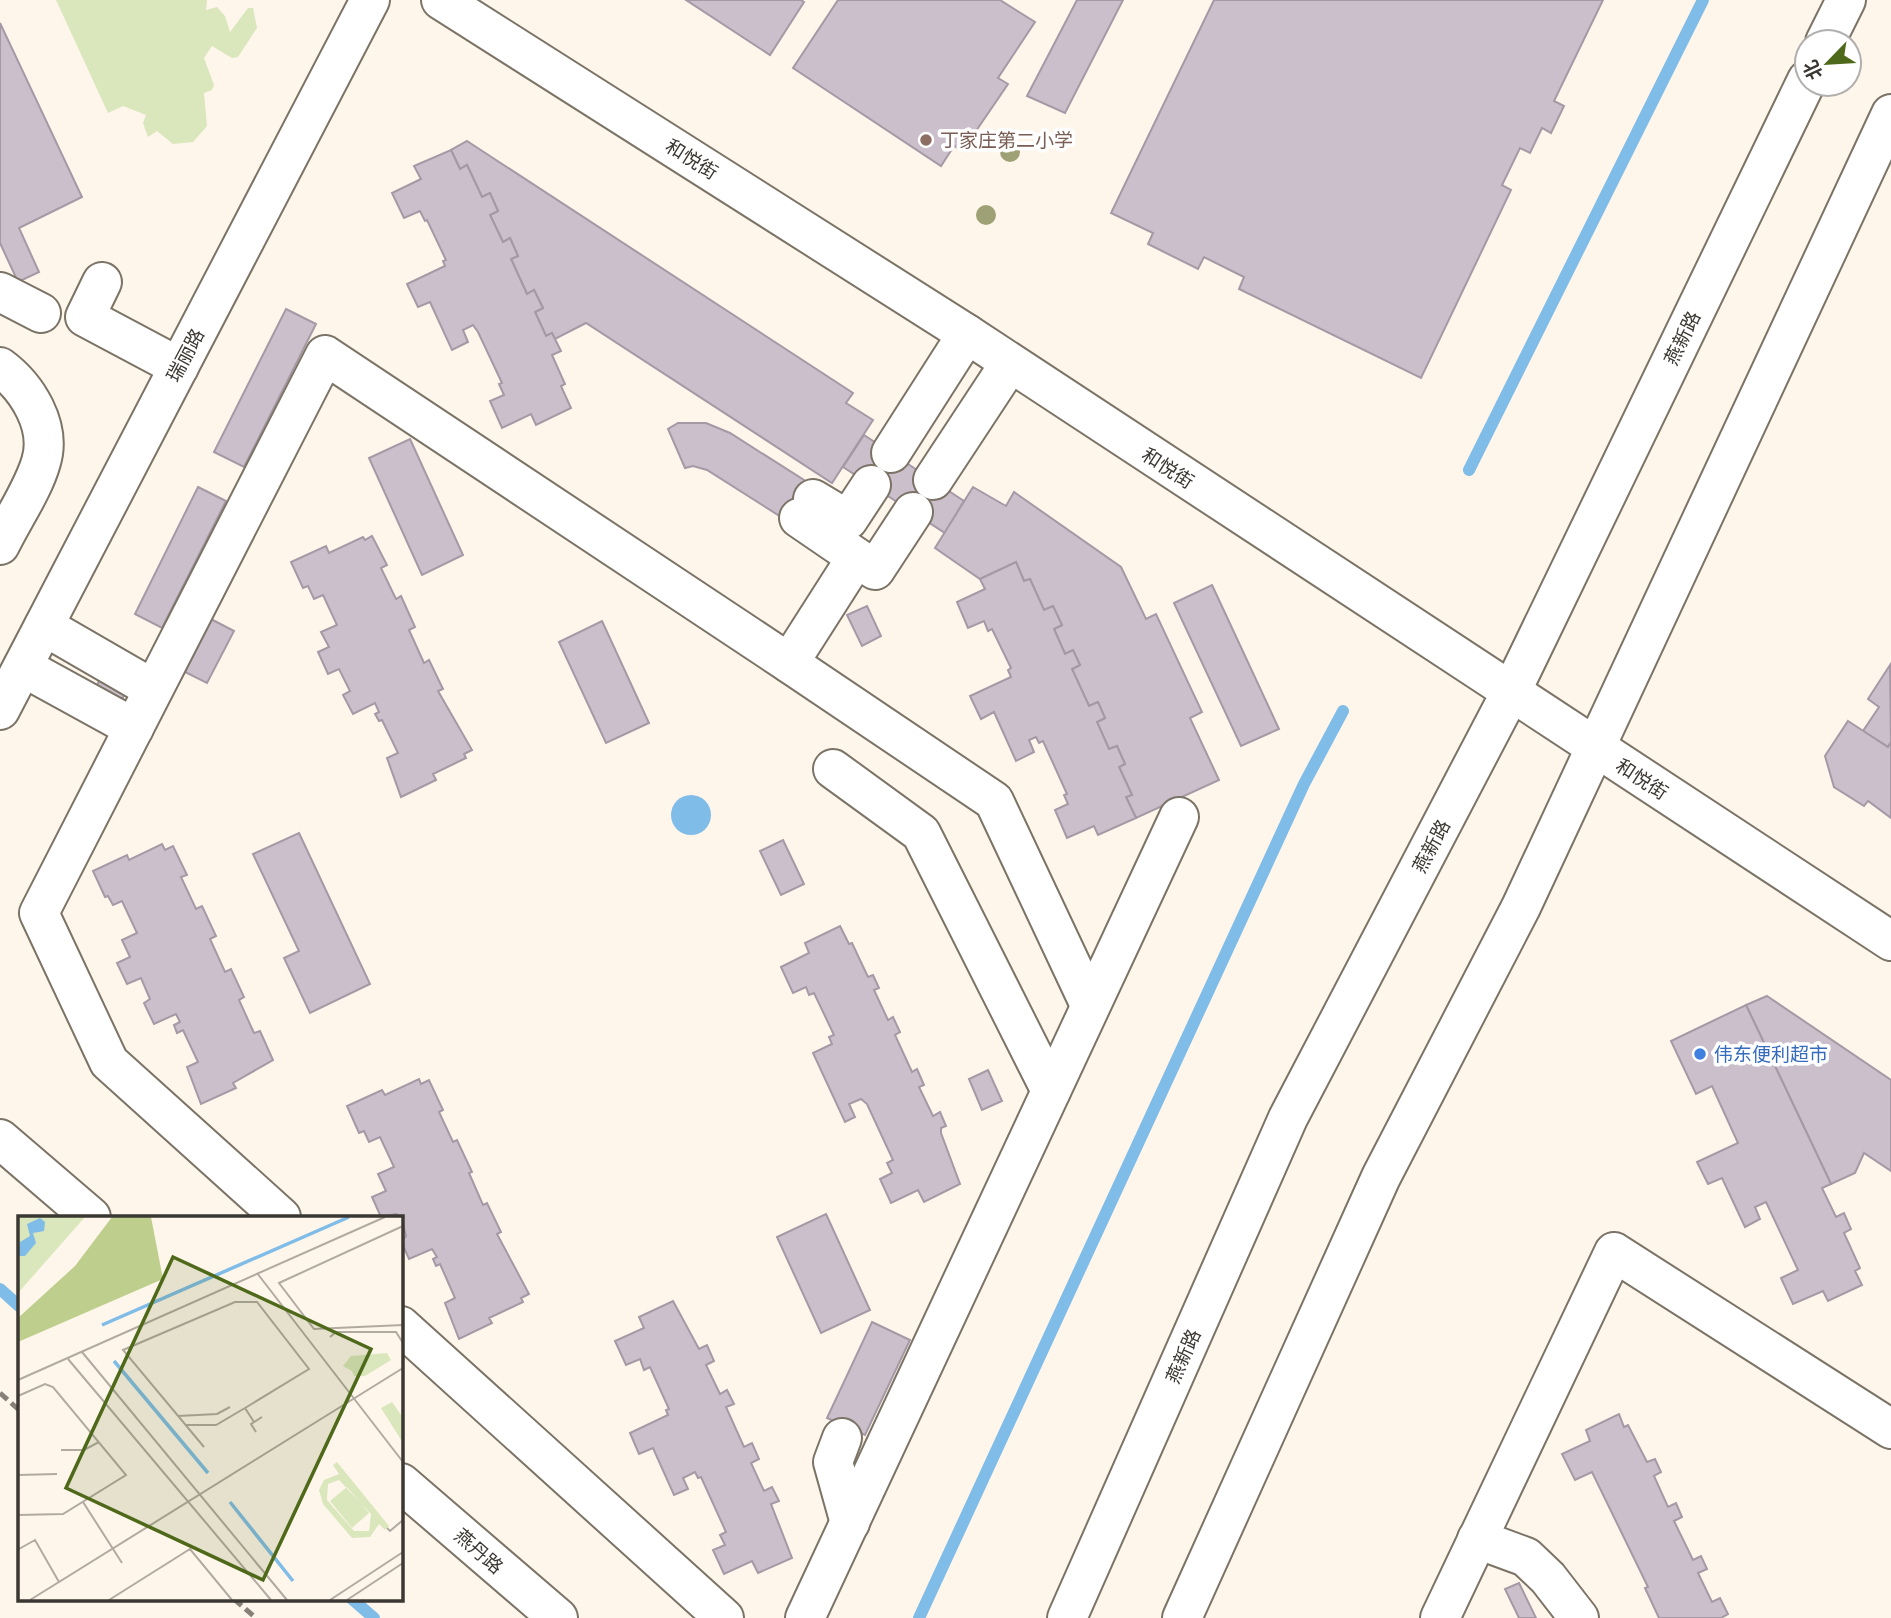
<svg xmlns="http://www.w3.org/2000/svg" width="1891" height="1618" viewBox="0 0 1891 1618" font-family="'DM Sans','Noto Sans SC',sans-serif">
<rect width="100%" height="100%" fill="#fff6eb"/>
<path fill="#dae6bb" d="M56 0H207L206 10 217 7 225 16 230 32 248 8H253L257 28 238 57 232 58 212 46 204 58 214 85 212 90 204 93 207 126 193 142 173 144 157 131 148 137 143 123 146 115 123 106 108 113Z"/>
<circle fill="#7fbce8" cx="691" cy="815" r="20"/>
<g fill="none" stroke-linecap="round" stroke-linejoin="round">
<g stroke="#7fbce8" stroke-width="12">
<path d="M1469 470 1703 0"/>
<path d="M0 1289 19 1306"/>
<path d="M352 1599 374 1618"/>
<path d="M919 1618 1304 784 1343 711"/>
</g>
</g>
<g fill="#cabfcb" stroke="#a499a5" stroke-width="2">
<path d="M686 0H801L804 2 770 55Z"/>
<path d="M838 0H1000L1035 22 998 78 1008 84 963 150 954 146 941 166 793 68Z"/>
<path d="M1077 0H1123L1065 113 1027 96Z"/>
<path d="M1214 0H1603L1554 101 1564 106 1551 133 1542 128 1530 153 1520 148 1502 185 1511 190 1421 378 1239 289 1244 277 1204 257 1198 269 1148 244 1153 233 1111 213Z"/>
<path d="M0 23 82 197 19 228 39 272 18 282 0 243Z"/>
<path d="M467 141 853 393 846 403 873 420 832 483 586 323 555 339 552 333 546 336 535 312 543 308 534 290 527 294 511 259 518 256 510 238 503 242 490 215 498 211 490 193 482 197 467 165 460 169 451 150Z"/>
<path d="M451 150 460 169 467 165 482 197 490 193 498 211 490 215 503 242 510 238 518 256 511 259 527 294 534 290 543 308 535 312 546 336 552 333 561 351 552 355 565 384 561 386 571 408 536 425 531 414 502 428 490 401 504 395 499 384 502 383 478 332 473 325 463 330 468 342 452 350 430 302 418 307 407 284 445 266 443 261 446 260 427 220 425 221 420 211 404 218 392 193 421 179 414 166Z"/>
<path d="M286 309 316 324 244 467 214 452Z"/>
<path d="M678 423H706L730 433 812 485 789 522 707 470 693 466 685 468 668 429Z"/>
<path d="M864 435 964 501 945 533 843 467Z"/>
<path d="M410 439 463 555 422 575 369 458Z"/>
<path d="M198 487 226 501 162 628 135 614Z"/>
<path d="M973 487 1006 506 1014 492 1121 567 1146 619 1156 614 1202 712 1190 718 1219 780 1136 818 1126 797 1132 795 1119 767 1125 764 1117 746 1109 749 1097 722 1105 718 1098 702 1089 706 1072 669 1080 665 1073 650 1065 654 1054 629 1062 625 1053 606 1044 610 1030 579 1024 581 1016 562 980 579 935 548Z"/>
<path d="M372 536 387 565 381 568 396 599 401 596 415 627 409 630 424 663 429 660 443 689 438 691 472 750 464 754 466 758 433 774 436 780 401 797 387 758 398 753 382 720 379 721 375 714 379 712 375 703 353 714 343 695 350 691 339 669 328 674 318 652 329 647 321 632 337 625 323 595 314 599 308 586 303 588 291 562 326 546 329 553 363 537 365 540Z"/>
<path d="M1016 562 1024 581 1030 579 1044 610 1053 606 1062 625 1054 629 1065 654 1073 650 1080 665 1072 669 1089 706 1098 702 1105 718 1097 722 1109 749 1117 746 1125 764 1119 767 1132 795 1126 797 1136 818 1098 835 1094 826 1067 838 1055 810 1068 804 1064 795 1067 794 1043 741 1039 743 1036 737 1029 740 1034 752 1016 761 994 712 981 719 970 696 1011 677 1008 670 1011 668 992 629 988 631 984 621 968 628 957 602 985 589 980 579Z"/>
<path d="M1212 585 1279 729 1241 746 1174 603Z"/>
<path d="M867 606 881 636 862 646 847 615Z"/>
<path d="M207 617 234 631 207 683 181 670Z"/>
<path d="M602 621 649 723 606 743 559 642Z"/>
<path d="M1890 665 1891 742 1888 747 1863 731 1879 707 1868 699Z"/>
<path d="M105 678 125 693 121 702 95 689 99 681Z"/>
<path d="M1848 721 1888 747 1891 742V818L1868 801 1864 806 1834 787 1825 756Z"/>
<path d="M299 833 370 984 310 1013 284 958 299 951 253 854Z"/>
<path d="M783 840 804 884 781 895 760 851Z"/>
<path d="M162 844 165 850 173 846 187 875 181 877 196 909 202 906 216 936 210 939 225 972 231 969 244 997 239 1000 254 1033 260 1031 273 1060 233 1083 236 1088 201 1104 187 1067 198 1062 183 1030 177 1033 174 1025 180 1022 176 1014 154 1024 144 1003 150 999 141 978 127 984 117 963 130 957 122 940 137 933 122 901 113 905 108 896 105 897 93 871 127 855 129 860Z"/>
<path d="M840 926 849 944 852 943 868 977 873 975 879 988 874 990 888 1020 893 1017 900 1032 895 1035 912 1072 917 1069 924 1085 919 1087 933 1116 940 1112 946 1126 941 1128V1133L960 1184 924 1202 918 1190 891 1203 880 1179 892 1173 887 1163 893 1160 867 1104 861 1099 849 1104 855 1117 845 1122 813 1053 832 1044 829 1037 834 1035 814 993 809 995 806 987 793 993 781 967 809 953 805 943Z"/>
<path d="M1767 996 1891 1080V1171L1864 1153 1855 1173 1831 1184 1746 1005Z"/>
<path d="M1746 1005 1831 1184 1822 1188 1836 1217 1844 1213 1851 1229 1844 1233 1860 1268 1855 1271 1862 1285 1828 1301 1823 1291 1793 1304 1781 1278 1798 1270 1766 1202 1755 1207 1760 1219 1745 1227 1722 1178 1708 1184 1697 1162 1738 1143 1712 1086 1696 1094 1671 1041Z"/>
<path d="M988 1070 1002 1101 982 1110 969 1079Z"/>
<path d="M419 1079 421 1084 429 1080 443 1110 439 1112 453 1142 457 1140 472 1172 469 1173 483 1205 487 1203 501 1232 497 1234 529 1294 521 1298 523 1302 489 1318 492 1323 459 1339 445 1303 455 1298 440 1264 436 1266 433 1259 437 1257 432 1249 409 1259 401 1241 406 1236 401 1217 396 1214 381 1217 372 1197 386 1191 378 1174 394 1167 380 1137 369 1142 364 1131 359 1133 347 1106 382 1090 385 1095Z"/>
<path d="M826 1214 870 1310 821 1333 777 1237Z"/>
<path d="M673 1301 699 1349 707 1345 714 1361 706 1365 720 1394 727 1390 734 1404 726 1407 744 1447 752 1443 759 1459 751 1463 764 1491 772 1487 779 1501 771 1504 792 1558 758 1573 752 1561 724 1574 713 1550 725 1545 720 1535 726 1532 701 1477 698 1478 695 1472 683 1478 688 1489 674 1495 653 1448 639 1454 630 1433 668 1415 666 1410 669 1409 650 1367 644 1370 640 1359 626 1365 615 1341 644 1328 639 1317Z"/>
<path d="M872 1322 910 1340 865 1435 827 1418Z"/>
<path d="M1619 1414 1624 1427 1628 1425 1647 1462 1655 1459 1661 1472 1654 1476 1668 1507 1676 1503 1682 1517 1674 1521 1693 1560 1701 1556 1707 1569 1698 1573 1712 1602 1720 1598 1728 1614 1721 1618H1659L1645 1588 1648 1587 1592 1472 1575 1480 1562 1454 1590 1441 1586 1430Z"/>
<path d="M1519 1583 1536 1618H1519L1505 1589Z"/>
</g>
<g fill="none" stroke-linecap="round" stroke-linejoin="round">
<g stroke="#7c7367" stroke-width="42">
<g id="minor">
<path d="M441 0 967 334 1891 941"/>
<path d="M1825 42 1846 0"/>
<path d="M102 282 85 317 179 367"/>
<path d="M0 292 41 313"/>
<path d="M0 367C27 387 52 426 41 462 33 490 13 518 0 545"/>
<path d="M891 453 967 334"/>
<path d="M933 480 1010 363"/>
<path d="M813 499 848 520 871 485"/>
<path d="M799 518 875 570 913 512"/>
<path d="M44 626 153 689"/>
<path d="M789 663 994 801 1090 1005"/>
<path d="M23 667 134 728"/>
<path d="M0 710 370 0"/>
<path d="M833 769 921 833 1051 1091"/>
<path d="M0 1139 91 1217"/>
<path d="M281 1217 109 1062 39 913 325 355 789 663 856 558"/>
<path d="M401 1326 724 1618"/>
<path d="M842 1438 833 1462 850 1523"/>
<path d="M401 1483 558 1618"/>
<path d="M1477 1539 1526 1557 1548 1578 1579 1618"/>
<path d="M805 1618 1179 817"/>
<path d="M1067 1618 1288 1118 1512 690 1807 80"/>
<path d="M1182 1618 1381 1177 1521 907 1891 114"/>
<path d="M1440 1618 1614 1252 1891 1429"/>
</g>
</g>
<use href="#minor" stroke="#fff" stroke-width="38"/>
<g stroke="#868079" stroke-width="5" stroke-dasharray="10 5" stroke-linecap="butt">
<path d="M0 1393 19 1410"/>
<path d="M234 1599 256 1618"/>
</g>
</g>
<g fill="#9ea175">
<circle cx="1010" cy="152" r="10"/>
<circle cx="986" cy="215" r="10"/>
</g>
<circle fill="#8d6e63" stroke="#fff" stroke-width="2.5" cx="926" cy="140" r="7"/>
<circle fill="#3f7fe0" stroke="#fff" stroke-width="2.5" cx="1700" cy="1054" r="7"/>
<g text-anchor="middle" stroke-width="7" stroke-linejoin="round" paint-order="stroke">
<g font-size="19" fill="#785e54" stroke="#fff" text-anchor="start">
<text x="940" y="147">丁家庄第二小学</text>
</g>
<g font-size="19" fill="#3b3732" stroke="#fff">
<text transform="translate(692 159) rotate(32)" y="7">和悦街</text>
<text transform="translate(1682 338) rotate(-64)" y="7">燕新路</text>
<text transform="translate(185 355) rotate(-62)" y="7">瑞丽路</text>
<text transform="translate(1168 468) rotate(33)" y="7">和悦街</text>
<text transform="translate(1642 779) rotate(33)" y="7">和悦街</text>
<text transform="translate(1431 846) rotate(-62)" y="7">燕新路</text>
<text transform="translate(1183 1356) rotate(-66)" y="7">燕新路</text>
<text transform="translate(479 1551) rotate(41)" y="7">燕丹路</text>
</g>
<g font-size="19" fill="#366cbe" stroke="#fff" text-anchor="start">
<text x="1714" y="1061">伟东便利超市</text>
</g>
</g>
<g transform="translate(18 1216)">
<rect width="385" height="385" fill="#fff6eb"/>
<path d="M0 1H67L0 77ZM369 137 373 144 347 160H336L338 164 334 155 325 150 333 140ZM385 182V227L363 192 374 186 383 199ZM319 246 371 310 367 314 361 308 352 321 334 322 305 288 301 274 306 264 321 258 315 249ZM321 264 353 298 351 315H336L309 284 310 268ZM329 271 351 297 334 312 312 285Z" fill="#dae6bb" fill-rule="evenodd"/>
<path d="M94 1H133L145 63 0 126V102L57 50Z" fill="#becf8d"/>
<path d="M22 2 27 6 26 15 15 17 18 27 7 40H0L2 26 12 20 9 8Z" fill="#7fbce8"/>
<path fill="none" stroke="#7fbce8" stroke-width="3.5" d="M84 109 331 1M96 145 190 257M212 286 275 365"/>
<path fill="none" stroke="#b1aaa1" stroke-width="2" d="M385 10 261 67 296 113 385 109M239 57 385 246M312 121 318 116H378L385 127M64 136 269 384M50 143 253 384M0 164 367 1M0 180 27 168 35 171 108 259 45 298 0 299M160 200 199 198 212 191M168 209H198L227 192M238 216 233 208 244 201M186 231 105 134 217 86H239L291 153 227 192 236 206M43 234H66L81 226M0 259 39 258M65 286 104 347M369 312 372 315 385 304M1 333 17 324 41 366M12 384 385 152M91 384 172 333 214 384M312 384 385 336M329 384 385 347"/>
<path fill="#4f691a" fill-opacity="0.15" stroke="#4f691a" stroke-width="3.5" d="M155 41 353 133 245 364 48 272Z"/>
<rect width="385" height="385" fill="none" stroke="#3b3732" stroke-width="3.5"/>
</g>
<g transform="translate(1828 63) rotate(245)"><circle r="33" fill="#ffffff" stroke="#b1afad" stroke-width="2"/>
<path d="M0-5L12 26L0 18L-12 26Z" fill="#4f691a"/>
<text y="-10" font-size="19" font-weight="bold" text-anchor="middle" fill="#3b3732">北</text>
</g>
</svg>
